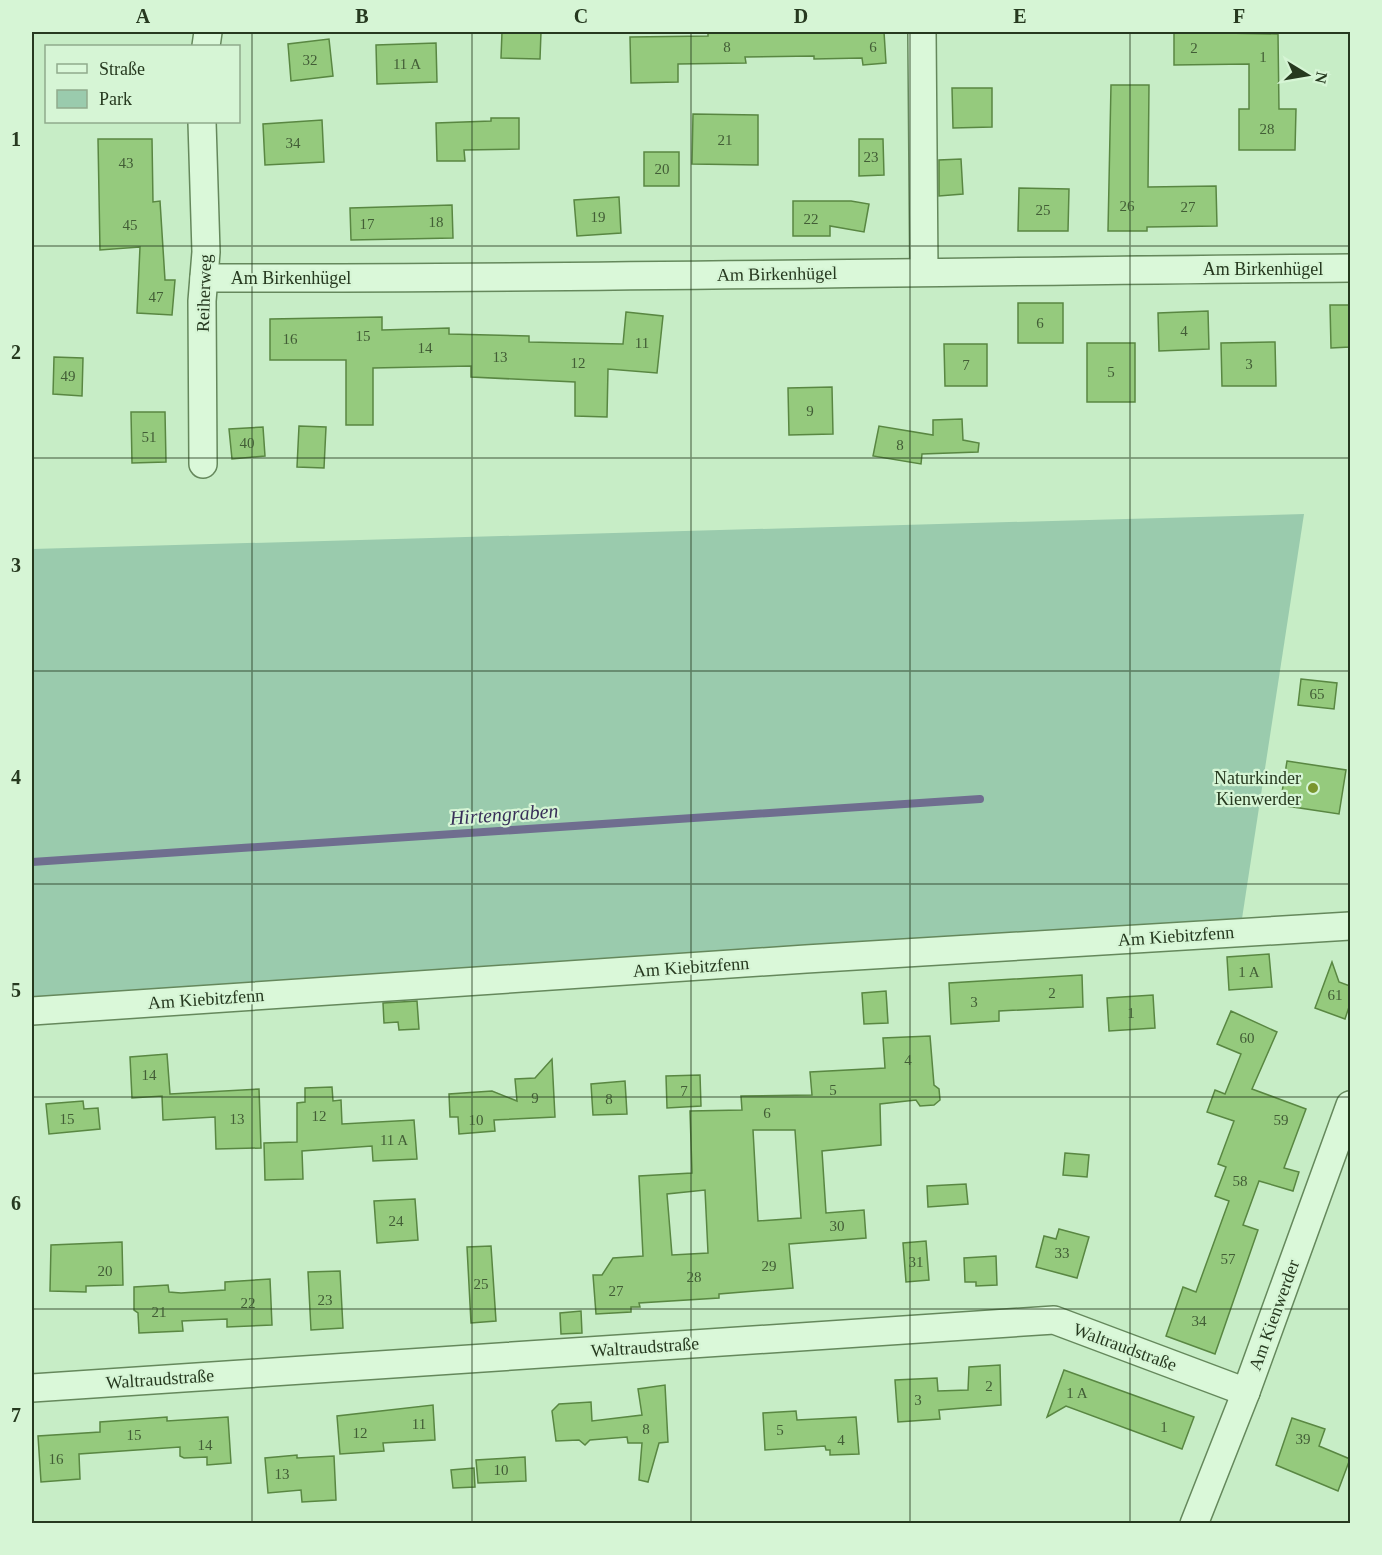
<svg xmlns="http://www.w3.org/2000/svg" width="1382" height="1555" viewBox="0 0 1382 1555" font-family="'Times New Roman',serif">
<rect width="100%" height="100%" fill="#c7edc6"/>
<path fill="#9acbad" d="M1304 514 1241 925 32 1004V549Z"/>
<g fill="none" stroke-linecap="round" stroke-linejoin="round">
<path stroke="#6f6e8f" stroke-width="8" d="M32 862 980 799"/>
</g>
<g fill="#95ca7d" stroke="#598742" stroke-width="1.5" fill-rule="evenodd">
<path d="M502 32H541L540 59 501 58Z"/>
<path d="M708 32H884L886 63 863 65 862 58 814 59V56L745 57 746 63 678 64V82L631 83 630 37 708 36Z"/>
<path d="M1174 32 1278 34 1279 109H1296L1295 150H1239V109H1249V64L1174 65Z"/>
<path d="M329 39 333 76 291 81 288 44Z"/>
<path d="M436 43 437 82 377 84 376 45Z"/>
<path d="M1111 85H1149L1148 187 1216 186 1217 226 1147 227V231H1108Z"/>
<path d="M952 88H992V127L953 128Z"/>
<path d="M693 114 758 115V165L692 164Z"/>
<path d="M491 118H519V149L464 150 465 161H437L436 123 491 121Z"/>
<path d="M322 120 324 162 265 165 263 124Z"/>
<path d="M98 139H152L153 202 160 201 165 280H175L172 315 137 313 140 247 100 250Z"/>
<path d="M859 139H883L884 175 859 176Z"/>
<rect x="644" y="152" width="35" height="34"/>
<path d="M961 159 963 194 939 196V160Z"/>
<path d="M1019 188 1069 189 1068 231H1018Z"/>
<path d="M619 197 621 233 577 236 574 200Z"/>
<path d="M793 201H851L869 204 864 232 830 226V236H793Z"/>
<path d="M452 205 453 238 351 240 350 208Z"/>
<rect x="1018" y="303" width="45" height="40"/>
<path d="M1330 305H1350V347L1331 348Z"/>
<path d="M1208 311 1209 349 1159 351 1158 313Z"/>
<path d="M626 312 663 316 657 373 608 369 607 417 575 416V382L471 377V366L373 368V425H346V360H270V319L382 317V330L449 328V334L529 336V342L623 344Z"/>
<path d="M1275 342 1276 386H1222L1221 343Z"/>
<rect x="1087" y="343" width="48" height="59"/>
<path d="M944 344H987V386H945Z"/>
<path d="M54 357 83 358 82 396 53 394Z"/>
<path d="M832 387 833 434 789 435 788 388Z"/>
<path d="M131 412H165L166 462 132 463Z"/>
<path d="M962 419 963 440 979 443 978 452 922 454 921 464 873 456 879 426 933 435V420Z"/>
<path d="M299 426 326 427 324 468 297 467Z"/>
<path d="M263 427 265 456 232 459 229 429Z"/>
<path d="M1301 679 1337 683 1334 709 1298 705Z"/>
<path d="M1287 761 1346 770 1339 814 1280 805Z"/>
<path d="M1269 954 1272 987 1229 990 1227 957Z"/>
<path d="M1332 962 1339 982 1350 986V1004L1345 1019 1315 1008Z"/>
<path d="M1082 975 1083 1007 999 1011V1021L951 1024 949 983Z"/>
<path d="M886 991 888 1023 864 1024 862 993Z"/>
<path d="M1153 995 1155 1028 1109 1031 1107 998Z"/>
<path d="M417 1001 419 1029 399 1030 398 1022 384 1023 383 1003Z"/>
<path d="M1231 1011 1277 1032 1252 1089 1306 1109 1284 1168 1299 1172 1293 1191 1259 1181 1243 1225 1258 1230 1215 1354 1166 1336 1183 1287 1196 1292 1229 1201 1215 1196 1226 1167 1218 1164 1234 1121 1207 1112 1215 1090 1225 1094 1241 1054 1217 1044Z"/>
<path d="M930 1036 934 1085 939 1089 940 1100 934 1105 920 1106 916 1100 880 1104 881 1145 822 1151 826 1213 864 1210 866 1238 789 1244 793 1288 719 1294V1298L639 1303 640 1307H631V1312L596 1314 593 1275H602L613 1258 643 1256 639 1176 692 1173 690 1111 742 1110 741 1096 812 1095 810 1072 885 1068 883 1038ZM753 1130H795L801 1218 758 1221ZM705 1190 708 1253 672 1255 667 1194Z"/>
<path d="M167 1054 170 1094 259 1089 261 1148 216 1149 215 1117 163 1120 162 1096 132 1098 130 1057Z"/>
<path d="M552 1059 555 1117 494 1120 495 1131 459 1134 458 1117H450L449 1094 492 1091 517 1101 515 1079 535 1078Z"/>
<path d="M700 1075 701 1106 667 1108 666 1076Z"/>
<path d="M625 1081 627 1114 593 1115 591 1084Z"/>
<path d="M332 1087 333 1101 341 1100 342 1124 414 1120 417 1159 373 1161 372 1146 302 1151 303 1179 265 1180 264 1143 297 1142V1103L305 1102V1088Z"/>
<path d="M83 1101 84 1109 98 1108 100 1129 49 1134 46 1104Z"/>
<path d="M1065 1153 1089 1155 1087 1177 1063 1175Z"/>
<path d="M966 1184 968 1204 928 1207 927 1186Z"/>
<path d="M415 1199 418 1240 377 1243 374 1201Z"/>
<path d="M1059 1229 1089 1237 1077 1278 1036 1267 1044 1236 1056 1239Z"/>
<path d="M926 1241 929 1280 906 1282 903 1243Z"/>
<path d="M122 1242 123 1285 86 1286V1292L50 1291 51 1245Z"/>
<path d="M491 1246 496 1321 471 1323 467 1247Z"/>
<path d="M996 1256 997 1285 976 1286V1282H965L964 1258Z"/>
<path d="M340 1271 343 1328 311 1330 308 1272Z"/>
<path d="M270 1279 272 1325 227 1327V1319L182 1321 183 1331 139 1333 138 1313 134 1310V1287L168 1285 169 1292 181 1293 225 1290V1282Z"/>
<path d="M581 1311 582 1333 561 1334 560 1313Z"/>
<path d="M1000 1365 1001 1405 939 1410 940 1419 898 1422 895 1380 937 1378 938 1391 968 1390 969 1367Z"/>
<path d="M1064 1370 1194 1417 1182 1449 1066 1406 1047 1417Z"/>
<path d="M665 1385 668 1442 659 1443 648 1482 639 1480 642 1443H628L627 1437 590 1440 585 1445 579 1440 556 1441 552 1411 559 1404 591 1402 592 1421 642 1415 638 1389Z"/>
<path d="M433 1405 435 1440 383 1443 384 1451 340 1454 337 1416Z"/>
<path d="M796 1411 797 1420 856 1417 859 1454 830 1455V1450H826L825 1446 765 1450 763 1413Z"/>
<path d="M167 1417V1421L228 1417 231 1463 207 1465V1457L184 1458 180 1456V1447L79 1454 80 1479 41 1482 38 1436 100 1432V1422Z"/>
<path d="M1292 1418 1325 1429 1319 1446 1350 1459 1338 1491 1276 1465Z"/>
<path d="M297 1455V1458L334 1456 336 1500 302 1502 301 1490 268 1493 265 1458Z"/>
<path d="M525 1457 526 1481 478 1483 476 1460Z"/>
<path d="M474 1468 475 1487 453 1488 451 1470Z"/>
</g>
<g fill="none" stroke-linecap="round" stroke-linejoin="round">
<g stroke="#65885c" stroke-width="30">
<g id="street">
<path d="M922 32 924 271"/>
<path d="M206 46 208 32"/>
<path d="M202 122 206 252 202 301 203 464"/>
<path d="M204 278C586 279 968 271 1350 268"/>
<path d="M32 1011 806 959 1350 926"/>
<path d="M32 1388 1054 1320 1246 1392"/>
<path d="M1194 1524 1246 1392 1350 1105"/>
</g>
</g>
<use href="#street" stroke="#daf8d9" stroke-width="27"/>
</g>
<path fill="none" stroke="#26391f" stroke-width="1.5" stroke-opacity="0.55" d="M252 32V1524M472 32V1524M691 32V1524M910 32V1524M1130 32V1524M32 246H1350M32 458H1350M32 671H1350M32 884H1350M32 1097H1350M32 1309H1350"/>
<circle fill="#7a962e" stroke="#d6f5d5" stroke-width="2" cx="1313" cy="788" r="6"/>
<g text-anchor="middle" stroke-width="4.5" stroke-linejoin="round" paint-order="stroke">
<g font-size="15" fill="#425d36">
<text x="727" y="52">8</text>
<text x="873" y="52">6</text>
<text x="1194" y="53">2</text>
<text x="1263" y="62">1</text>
<text x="310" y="65">32</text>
<text x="407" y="69">11 A</text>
<text x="1267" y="134">28</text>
<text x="725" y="145">21</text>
<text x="293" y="148">34</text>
<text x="871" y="162">23</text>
<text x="126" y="168">43</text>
<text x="662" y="174">20</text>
<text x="1127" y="211">26</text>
<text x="1188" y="212">27</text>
<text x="1043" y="215">25</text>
<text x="598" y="222">19</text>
<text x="811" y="224">22</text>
<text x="436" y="227">18</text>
<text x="367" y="229">17</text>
<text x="130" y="230">45</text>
<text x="156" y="302">47</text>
<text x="1040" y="328">6</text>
<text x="1184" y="336">4</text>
<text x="363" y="341">15</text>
<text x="290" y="344">16</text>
<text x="642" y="348">11</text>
<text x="425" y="353">14</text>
<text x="500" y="362">13</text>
<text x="578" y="368">12</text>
<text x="1249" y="369">3</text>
<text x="966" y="370">7</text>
<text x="1111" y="377">5</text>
<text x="68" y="381">49</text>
<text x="810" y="416">9</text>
<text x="149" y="442">51</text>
<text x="247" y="448">40</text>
<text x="900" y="450">8</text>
<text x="1317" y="699">65</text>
<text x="1249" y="977">1 A</text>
<text x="1052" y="998">2</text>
<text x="1335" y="1000">61</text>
<text x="974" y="1007">3</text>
<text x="1131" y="1018">1</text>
<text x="1247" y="1043">60</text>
<text x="908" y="1065">4</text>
<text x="149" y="1080">14</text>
<text x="833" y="1095">5</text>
<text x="684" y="1096">7</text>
<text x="535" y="1103">9</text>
<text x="609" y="1104">8</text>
<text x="767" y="1118">6</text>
<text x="319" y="1121">12</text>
<text x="67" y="1124">15</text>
<text x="237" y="1124">13</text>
<text x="476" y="1125">10</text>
<text x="1281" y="1125">59</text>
<text x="394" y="1145">11 A</text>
<text x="1240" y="1186">58</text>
<text x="396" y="1226">24</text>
<text x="837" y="1231">30</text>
<text x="1062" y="1258">33</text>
<text x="1228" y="1264">57</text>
<text x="916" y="1267">31</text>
<text x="769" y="1271">29</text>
<text x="105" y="1276">20</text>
<text x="694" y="1282">28</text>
<text x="481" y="1289">25</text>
<text x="616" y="1296">27</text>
<text x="325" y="1305">23</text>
<text x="248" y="1308">22</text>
<text x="159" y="1317">21</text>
<text x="1199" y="1326">34</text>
<text x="989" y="1391">2</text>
<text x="1077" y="1398">1 A</text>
<text x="918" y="1405">3</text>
<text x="419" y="1429">11</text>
<text x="1164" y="1432">1</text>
<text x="646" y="1434">8</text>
<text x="780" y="1435">5</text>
<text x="360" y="1438">12</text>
<text x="134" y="1440">15</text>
<text x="1303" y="1444">39</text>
<text x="841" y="1445">4</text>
<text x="205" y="1450">14</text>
<text x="56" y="1464">16</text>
<text x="501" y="1475">10</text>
<text x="282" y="1479">13</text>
</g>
<g font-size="18" fill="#26391f" stroke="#d6f5d5">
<text x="1263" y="275">Am Birkenhügel</text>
<text transform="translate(777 274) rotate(-1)" y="6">Am Birkenhügel</text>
<text x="291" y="284">Am Birkenhügel</text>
<text transform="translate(204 293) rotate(-88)" y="6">Reiherweg</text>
<text transform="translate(1176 936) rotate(-4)" y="6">Am Kiebitzfenn</text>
<text transform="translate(691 967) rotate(-4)" y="6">Am Kiebitzfenn</text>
<text transform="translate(206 999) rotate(-4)" y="6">Am Kiebitzfenn</text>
<text transform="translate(1274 1315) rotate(-70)" y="6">Am Kienwerder</text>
<text transform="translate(645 1347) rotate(-4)" y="6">Waltraudstraße</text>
<text transform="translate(1125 1347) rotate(20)" y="6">Waltraudstraße</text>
<text transform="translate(160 1379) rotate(-4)" y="6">Waltraudstraße</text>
</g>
<g font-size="18" fill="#26391f" stroke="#d6f5d5" text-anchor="end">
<text x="1301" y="784">Naturkinder<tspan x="1301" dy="21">Kienwerder</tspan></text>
</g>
<g font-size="20" font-style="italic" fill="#382f58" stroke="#d6f5d5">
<text transform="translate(504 814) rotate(-4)" y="7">Hirtengraben</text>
</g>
</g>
<rect width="1382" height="1555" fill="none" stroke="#d6f5d5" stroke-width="66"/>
<rect x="45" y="45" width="195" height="78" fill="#d6f5d5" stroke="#90aa8c" stroke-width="1.5"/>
<rect x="57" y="64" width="30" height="9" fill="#daf8d9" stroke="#90aa8c" stroke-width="1.5"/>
<text x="99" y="75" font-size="18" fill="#26391f">Straße</text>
<rect x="57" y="90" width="30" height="18" fill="#9acbad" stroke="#90aa8c" stroke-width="1.5"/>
<text x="99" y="105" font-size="18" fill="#26391f">Park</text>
<g transform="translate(1307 75) rotate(101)" stroke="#d6f5d5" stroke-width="4.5" paint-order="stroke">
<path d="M0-4.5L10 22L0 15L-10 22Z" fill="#26391f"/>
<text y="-9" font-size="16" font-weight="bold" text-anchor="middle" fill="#26391f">N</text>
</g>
<rect x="33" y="33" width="1316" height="1489" fill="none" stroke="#26391f" stroke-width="2"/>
<g font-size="20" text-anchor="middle" font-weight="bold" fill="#26391f">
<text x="143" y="23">A</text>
<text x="362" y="23">B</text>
<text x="581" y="23">C</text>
<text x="801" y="23">D</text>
<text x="1020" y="23">E</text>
<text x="1239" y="23">F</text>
<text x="16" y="146">1</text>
<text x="16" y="359">2</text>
<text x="16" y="572">3</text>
<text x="16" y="784">4</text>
<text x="16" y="997">5</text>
<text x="16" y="1210">6</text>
<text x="16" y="1422">7</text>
</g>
</svg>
